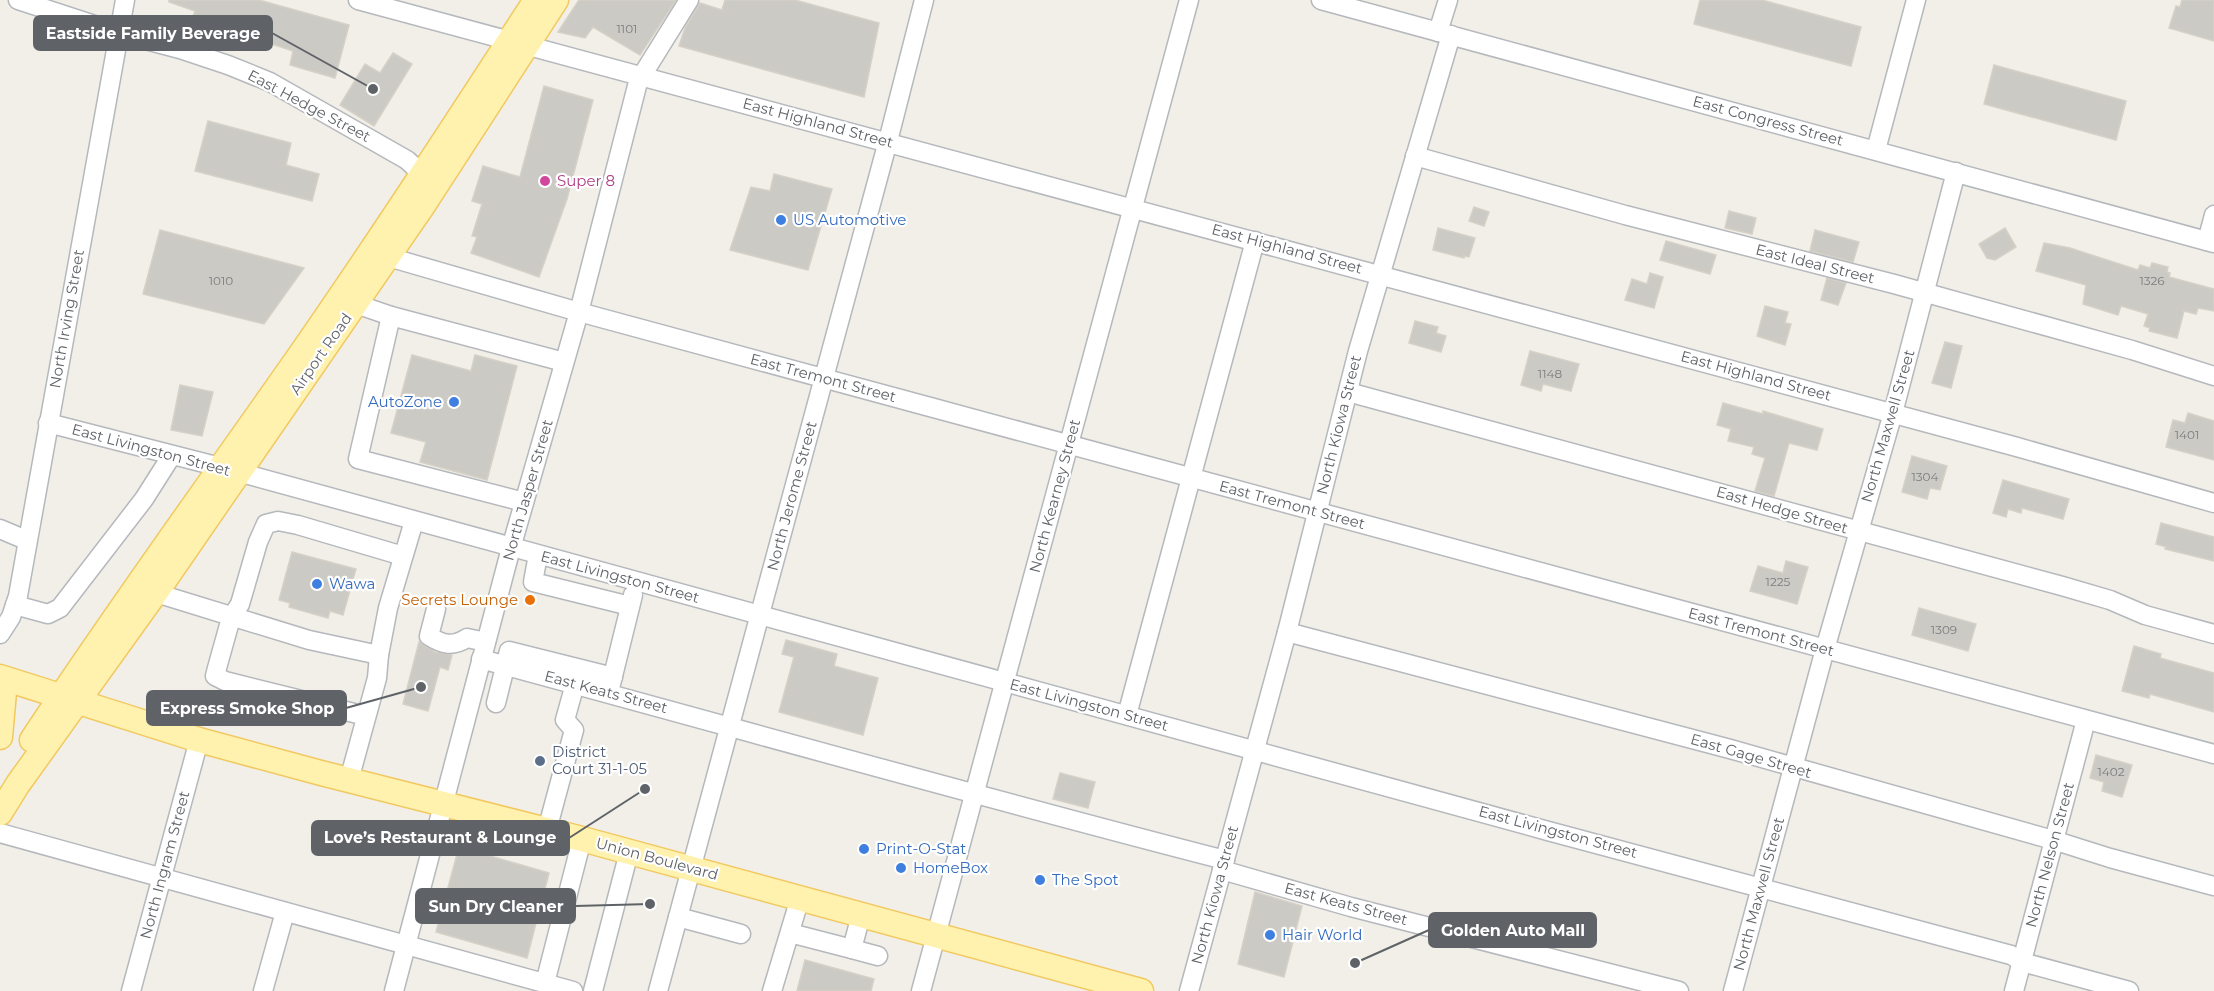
<svg xmlns="http://www.w3.org/2000/svg" width="2214" height="991" viewBox="0 0 2214 991" font-family="Montserrat,sans-serif">
<rect width="100%" height="100%" fill="#f1efe8"/>
<g fill="#cccac5" stroke="#d6d1c6" stroke-width="1.5">
<path d="M169 0H259L349 25 335 78 290 65 293 51 229 30 228 35 193 17 195 11 169 2Z"/>
<path d="M579 0H676L640 55 593 27 585 38 558 32Z"/>
<path d="M725 0H795L879 23 864 97 679 46 685 28 700 3 722 10Z"/>
<path d="M1700 0H1762L1861 27 1851 66 1694 24Z"/>
<path d="M2182 0H2214V41L2169 28 2176 6 2180 7Z"/>
<path d="M393 53 412 64 374 126 340 105 365 64 380 73Z"/>
<path d="M1994 65 2126 101 2116 140 1984 104Z"/>
<path d="M544 86 593 100 567 199 539 277 471 253 477 237 472 236 482 204 472 201 483 166 520 177Z"/>
<path d="M208 121 291 143 286 165 319 174 312 201 195 171Z"/>
<path d="M774 174 832 189 808 270 730 250 751 187 770 191Z"/>
<path d="M1474 207 1489 212 1484 226 1469 221Z"/>
<path d="M1729 211 1756 218 1752 234 1725 228Z"/>
<path d="M1438 228 1475 238 1469 257 1464 256V258L1433 250Z"/>
<path d="M2005 228 2016 247 1995 260 1987 258 1979 244Z"/>
<path d="M160 230 304 268 264 324 143 294Z"/>
<path d="M1815 230 1859 242 1853 262 1810 251Z"/>
<path d="M1666 241 1716 255 1710 274 1660 260Z"/>
<path d="M2044 243 2070 248 2138 270 2140 265 2150 268 2152 263 2168 267 2167 272 2170 273 2169 277 2214 289V311L2198 308 2196 314 2184 311 2177 338 2149 331 2150 328 2144 326 2148 314 2121 306 2118 315 2083 304 2086 285 2036 271Z"/>
<path d="M1650 273 1663 277 1654 308 1625 300 1632 279 1647 284Z"/>
<path d="M1827 278 1846 283 1838 305 1821 300Z"/>
<path d="M1765 306 1788 312 1785 323 1791 324 1785 345 1757 336Z"/>
<path d="M1415 321 1438 327 1436 333 1446 336 1441 352 1409 343Z"/>
<path d="M1945 342 1962 346 1951 388 1932 383Z"/>
<path d="M1530 351 1579 364 1571 391 1543 384 1541 391 1521 385Z"/>
<path d="M412 355 471 371 475 355 517 366 487 480 420 462 426 442 391 433Z"/>
<path d="M180 385 213 392 202 436 171 430Z"/>
<path d="M1723 403 1763 414V411L1823 429 1817 450 1789 443 1774 496 1755 491 1765 458 1752 454 1754 447 1728 441 1731 429 1717 425Z"/>
<path d="M2188 413 2214 421V460L2166 447 2173 420 2185 423Z"/>
<path d="M1912 456 1947 466 1940 490 1930 488 1927 499 1902 492Z"/>
<path d="M2003 480 2069 499 2063 519 2022 508 2021 513 2008 509 2006 517 1993 513Z"/>
<path d="M2161 523 2214 537V561L2165 549 2166 547 2156 544Z"/>
<path d="M292 552 356 569 343 615 330 611 328 618 289 607 290 603 279 600Z"/>
<path d="M1786 561 1808 567 1797 604 1750 591 1758 566 1783 573Z"/>
<path d="M1919 608 1976 624 1968 651 1912 635Z"/>
<path d="M786 640 837 654 834 666 878 678 863 735 779 712 794 657 782 654Z"/>
<path d="M419 642 435 652 452 655 448 670 440 667 428 711 403 704Z"/>
<path d="M2134 646 2161 654 2160 658 2214 673V712L2150 694 2149 698 2122 691Z"/>
<path d="M2096 755 2132 765 2122 797 2102 791 2104 782 2090 778Z"/>
<path d="M1060 773 1095 782 1088 808 1053 799Z"/>
<path d="M459 847 549 873 527 958 436 932Z"/>
<path d="M1255 892 1302 906 1284 977 1238 964Z"/>
<path d="M805 960 874 979 871 991H797Z"/>
</g>
<g fill="none" stroke-linecap="round" stroke-linejoin="round">
<g stroke="#b5b8bc" stroke-width="21">
<g id="minor">
<path d="M18 0 119 33 180 49 228 65 270 82 407 160 423 175"/>
<path d="M358 0 2017 447 2214 503"/>
<path d="M1321 0 2214 243"/>
<path d="M1438 32 1448 0"/>
<path d="M1876 150 1916 0"/>
<path d="M1415 156 1625 215 1894 284 2132 350 2214 376"/>
<path d="M2207 241 2214 215"/>
<path d="M378 254 579 312 930 407 2214 754"/>
<path d="M356 304 391 316"/>
<path d="M1348 392 2062 586 2110 600 2145 615 2214 634"/>
<path d="M48 423 220 467 1548 831 2011 955 2022 962 2129 991"/>
<path d="M524 502 358 459 391 316 564 362"/>
<path d="M0 529 26 540"/>
<path d="M538 555 533 582 630 606"/>
<path d="M156 593 309 640 379 655"/>
<path d="M15 605 48 614 60 608 144 499 172 455"/>
<path d="M436 609 429 636C443 645 453 647 467 638L486 642"/>
<path d="M1287 632 1730 749 2053 840 2110 858 2214 886"/>
<path d="M0 634 11 617 18 596 125 0"/>
<path d="M481 659C729 726 976 796 1225 860"/>
<path d="M610 688 633 595"/>
<path d="M496 703 509 651 613 677"/>
<path d="M1127 715 1255 241"/>
<path d="M366 716 225 681 215 676 217 668 231 618 240 604 258 542 266 524 278 521 298 525 403 556"/>
<path d="M349 780 377 678 379 655 388 608 414 521"/>
<path d="M547 830 574 730 565 720 575 684"/>
<path d="M0 833 573 991"/>
<path d="M1222 870 1351 907 1679 991"/>
<path d="M678 917 741 934"/>
<path d="M790 933 852 949 861 915"/>
<path d="M852 949 878 956"/>
<path d="M545 983 582 839"/>
<path d="M131 991 199 740"/>
<path d="M263 991 285 912"/>
<path d="M394 991 511 548 579 312 638 82 689 0"/>
<path d="M593 991 629 852"/>
<path d="M658 991 888 141 924 0"/>
<path d="M772 991 800 898"/>
<path d="M921 991 1189 0"/>
<path d="M1189 991 1287 632 1358 351 1451 35"/>
<path d="M1733 991 1825 649 1893 413 1956 172"/>
<path d="M2014 991 2086 720"/>
</g>
</g>
<g stroke="#f2c960" stroke-width="27">
<g id="major">
<path d="M0 677 199 740 321 773 582 839 1141 991"/>
<path d="M0 682 4 692 0 737"/>
<path d="M32 740C117 611 209 485 298 358 380 240 458 120 536 0"/>
<path d="M0 813 18 784 166 578 424 204 556 0"/>
</g>
</g>
<use href="#minor" stroke="#fff" stroke-width="18"/>
<use href="#major" stroke="#fff2af" stroke-width="24"/>
</g>
<circle fill="#d1479c" stroke="#fff" stroke-width="2" cx="545" cy="181" r="6"/>
<g fill="#3f7fe0" stroke="#fff" stroke-width="2">
<circle cx="781" cy="220" r="6"/>
<circle cx="454" cy="402" r="6"/>
<circle cx="317" cy="584" r="6"/>
<circle cx="864" cy="849" r="6"/>
<circle cx="901" cy="868" r="6"/>
<circle cx="1040" cy="880" r="6"/>
<circle cx="1270" cy="935" r="6"/>
</g>
<circle fill="#e8710a" stroke="#fff" stroke-width="2" cx="530" cy="600" r="6"/>
<circle fill="#5c6f8a" stroke="#fff" stroke-width="2" cx="540" cy="761" r="6"/>
<g text-anchor="middle" stroke-width="4.5" stroke-linejoin="round" paint-order="stroke">
<g font-size="12" fill="#7a7d7f">
<text x="627" y="33">1101</text>
<text x="221" y="285">1010</text>
<text x="2152" y="285">1326</text>
<text x="1550" y="378">1148</text>
<text x="2187" y="439">1401</text>
<text x="1925" y="481">1304</text>
<text x="1778" y="586">1225</text>
<text x="1944" y="634">1309</text>
<text x="2111" y="776">1402</text>
</g>
<g font-size="15" fill="#5f6368" stroke="#fff">
<text transform="translate(309 106) rotate(28)" y="5">East Hedge Street</text>
<text transform="translate(1768 121) rotate(15)" y="5">East Congress Street</text>
<text transform="translate(818 123) rotate(15)" y="5">East Highland Street</text>
<text transform="translate(1287 249) rotate(15)" y="5">East Highland Street</text>
<text transform="translate(1815 264) rotate(14)" y="5">East Ideal Street</text>
<text transform="translate(67 319) rotate(-80)" y="5">North Irving Street</text>
<text transform="translate(321 354) rotate(-55)" y="5">Airport Road</text>
<text transform="translate(1756 376) rotate(15)" y="5">East Highland Street</text>
<text transform="translate(823 378) rotate(15)" y="5">East Tremont Street</text>
<text transform="translate(1339 425) rotate(-76)" y="5">North Kiowa Street</text>
<text transform="translate(1888 426) rotate(-74)" y="5">North Maxwell Street</text>
<text transform="translate(151 450) rotate(15)" y="5">East Livingston Street</text>
<text transform="translate(528 490) rotate(-74)" y="5">North Jasper Street</text>
<text transform="translate(792 496) rotate(-75)" y="5">North Jerome Street</text>
<text transform="translate(1055 496) rotate(-75)" y="5">North Kearney Street</text>
<text transform="translate(1292 505) rotate(15)" y="5">East Tremont Street</text>
<text transform="translate(1782 510) rotate(16)" y="5">East Hedge Street</text>
<text transform="translate(620 577) rotate(15)" y="5">East Livingston Street</text>
<text transform="translate(1761 632) rotate(15)" y="5">East Tremont Street</text>
<text transform="translate(606 692) rotate(15)" y="5">East Keats Street</text>
<text transform="translate(1089 705) rotate(15)" y="5">East Livingston Street</text>
<text transform="translate(1751 756) rotate(16)" y="5">East Gage Street</text>
<text transform="translate(1558 832) rotate(15)" y="5">East Livingston Street</text>
<text transform="translate(2050 855) rotate(-75)" y="5">North Nelson Street</text>
<text transform="translate(657 859) rotate(15)" y="5">Union Boulevard</text>
<text transform="translate(165 865) rotate(-75)" y="5">North Ingram Street</text>
<text transform="translate(1759 894) rotate(-75)" y="5">North Maxwell Street</text>
<text transform="translate(1215 895) rotate(-75)" y="5">North Kiowa Street</text>
<text transform="translate(1346 904) rotate(15)" y="5">East Keats Street</text>
</g>
<g font-size="15" fill="#b23c85" stroke="#fff" text-anchor="start">
<text x="557" y="186">Super 8</text>
</g>
<g font-size="15" fill="#366cbe" stroke="#fff" text-anchor="start">
<text x="793" y="225">US Automotive</text>
<text x="442" y="407" text-anchor="end">AutoZone</text>
<text x="329" y="589">Wawa</text>
<text x="876" y="854">Print-O-Stat</text>
<text x="913" y="873">HomeBox</text>
<text x="1052" y="885">The Spot</text>
<text x="1282" y="940">Hair World</text>
</g>
<g font-size="15" fill="#c56008" stroke="#fff" text-anchor="end">
<text x="518" y="605">Secrets Lounge</text>
</g>
<g font-size="15" fill="#4e5e75" stroke="#fff" text-anchor="start">
<text x="552" y="757">District<tspan x="552" dy="17">Court 31-1-05</tspan></text>
</g>
</g>
<path fill="none" stroke="#5f6368" stroke-width="2" d="M373 89L272 33M421 687L346 708M645 789L569 838M650 904L575 906M1355 963L1429 930"/>
<g fill="#5f6368" stroke="#fff" stroke-width="2">
<circle cx="373" cy="89" r="6"/>
<circle cx="421" cy="687" r="6"/>
<circle cx="645" cy="789" r="6"/>
<circle cx="650" cy="904" r="6"/>
<circle cx="1355" cy="963" r="6"/>
</g>
<g fill="#5f6368" stroke="#5f6368" stroke-width="2">
<rect x="34" y="16" width="238" height="34" rx="6"/>
<rect x="147" y="691" width="199" height="34" rx="6"/>
<rect x="312" y="821" width="257" height="34" rx="6"/>
<rect x="416" y="889" width="159" height="34" rx="6"/>
<rect x="1429" y="913" width="167" height="34" rx="6"/>
</g>
<g font-size="16" text-anchor="middle" font-weight="bold" fill="#fff">
<text x="153" y="39">Eastside Family Beverage</text>
<text x="247" y="714">Express Smoke Shop</text>
<text x="440" y="843">Love’s Restaurant &amp; Lounge</text>
<text x="496" y="912">Sun Dry Cleaner</text>
<text x="1513" y="936">Golden Auto Mall</text>
</g>
</svg>
